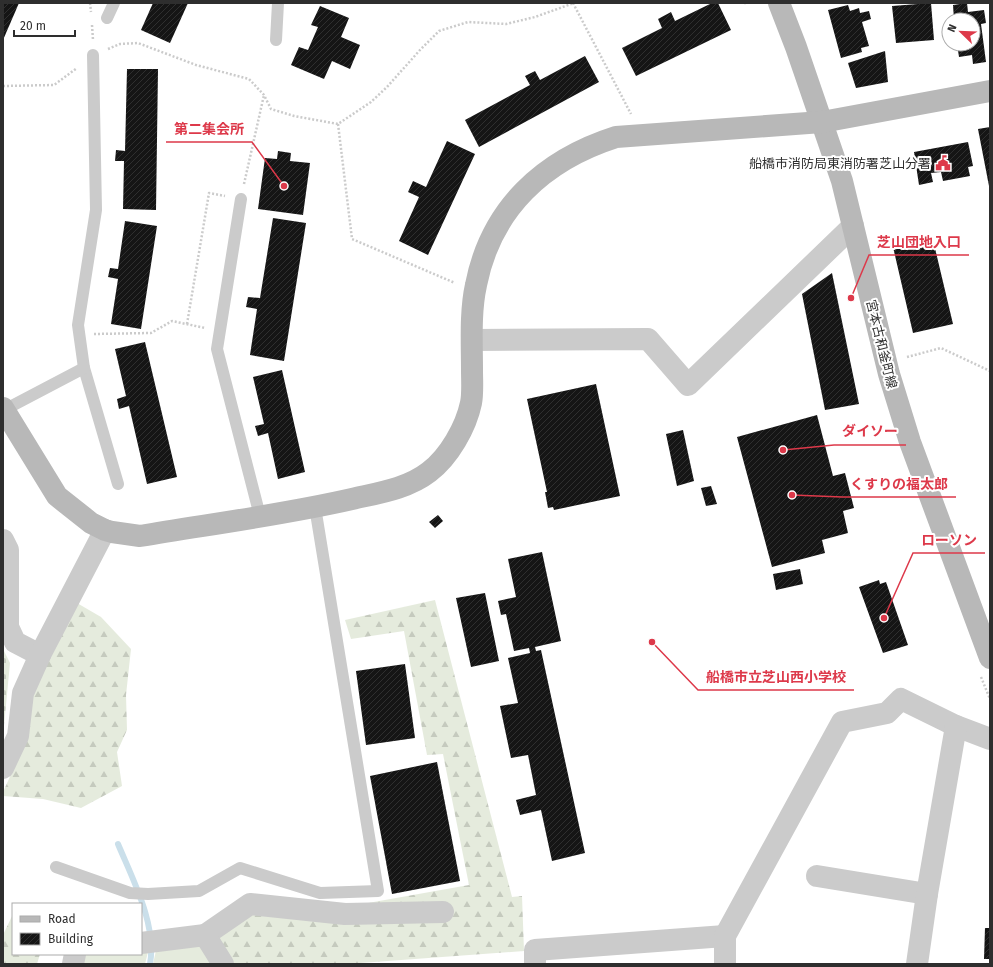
<svg xmlns="http://www.w3.org/2000/svg" width="993" height="967" viewBox="0 0 993 967" font-family="'Fira Sans','Noto Sans JP',sans-serif">
<defs>
<pattern id="forest-firs" width="22" height="20" patternUnits="userSpaceOnUse"><rect width="22" height="20" fill="#e5ebdd"/><path d="M5 1l3.5 6h-7zM16 11l3.5 6h-7z" fill="#c5cabe"/></pattern>
<pattern id="cemetery-stones" width="16" height="16" patternUnits="userSpaceOnUse"><rect width="16" height="16" fill="#e5ebdd"/><path d="M2 7V4a2 2 0 0 1 4 0v3zM10 15v-3a2 2 0 0 1 4 0v3z" fill="#c5cabe"/></pattern>
<pattern id="building-hatch" width="6" height="6" patternUnits="userSpaceOnUse"><rect width="6" height="6" fill="#151515"/><path d="M-1 1l2-2M0 6l6-6M5 7l2-2" fill="none" stroke="#2f2f2f"/></pattern>
</defs>
<rect width="100%" height="100%" fill="#fff"/>
<g fill="#e5ebdd">
<path d="M202 941 216 964H153L157 946Z"/>
<path d="M141 948H149L145 964H78L81 954H141Z"/>
</g>
<g fill="url(#forest-firs)">
<path d="M435 600 512 897 522 896 524 951 347 964H229L212 933 251 911 368 903 469 885 443 754 427 755 404 631 351 639 345 620Z"/>
<path d="M77 603 101 617 131 649 126 695 127 730 117 752 122 786 81 808 43 799 3 796V792L13 770 27 700Z"/>
<path d="M13 914V954H40L37 964H3V935Z"/>
</g>
<path fill="url(#cemetery-stones)" d="M3 649 10 663 3 736Z"/>
<g fill="none" stroke-linecap="round" stroke-linejoin="round">
<path stroke="#cadfea" stroke-width="6" d="M118 844C133 880 157 925 150 964"/>
</g>
<g fill="url(#building-hatch)">
<path d="M3 3H19L3 40Z"/>
<path d="M153 3H188L170 43 141 30Z"/>
<path d="M712 3H718L731 30 636 76 622 48 662 28 658 19 671 12 675 21Z"/>
<path d="M931 3 934 40 896 43 892 6Z"/>
<path d="M967 3 968 12 984 10 986 23 981 24 986 62 973 64 972 55 959 57 957 44H973V20H954L953 5Z"/>
<path d="M848 5 850 11 859 8 860 13 869 11 871 19 862 22 869 46 861 48 862 52 841 58 828 10Z"/>
<path d="M320 6 349 18 341 37 360 45 350 69 332 61 324 79 291 65 299 47 308 50 318 27 311 25Z"/>
<path d="M885 51 888 82 856 88 848 63Z"/>
<path d="M585 56 599 82 479 147 465 120 530 85 525 76 535 71 540 80Z"/>
<path d="M127 69H158L156 210 123 209 124 161H115L116 150 125 151Z"/>
<path d="M990 127V185L989 186 978 129Z"/>
<path d="M447 141 475 154 428 255 399 241 419 197 408 192 413 181 426 187Z"/>
<path d="M968 142 973 166 968 167 970 176 943 181 941 172 931 173 933 182 919 185 914 152Z"/>
<path d="M278 151 291 153 290 161 310 163 303 215 258 209 265 158 277 159Z"/>
<path d="M273 218 306 223 284 361 250 355 257 309 246 307 248 297 260 298Z"/>
<path d="M125 221 157 226 141 329 111 324 118 279 108 277 110 268 118 269Z"/>
<path d="M916 241 917 249 934 244 953 324 913 333 893 247Z"/>
<path d="M832 273 859 404 825 410 802 294Z"/>
<path d="M145 342 177 477 147 484 129 406 119 409 117 399 126 396 115 349Z"/>
<path d="M282 370 305 472 278 479 268 433 258 436 255 426 264 424 253 377Z"/>
<path d="M596 384 620 496 554 510 553 507 548 508 545 492H547L527 399Z"/>
<path d="M817 415 833 476 845 473 854 508 843 511 848 533 822 540 825 553 772 567 737 437Z"/>
<path d="M683 430 694 481 677 486 666 434Z"/>
<path d="M711 486 717 504 706 506 701 488Z"/>
<path d="M438 515 443 521 435 528 429 522Z"/>
<path d="M542 552 561 641 535 647 536 651 541 650 585 853 552 861 541 810 520 815 516 800 536 795 528 755 511 758 500 706 518 703 508 658 530 653 529 648 514 651 506 614 501 615 498 601 516 597 508 559Z"/>
<path d="M800 569 803 584 776 590 773 574Z"/>
<path d="M879 580 880 584 886 582 908 645 883 653 859 587Z"/>
<path d="M485 593 499 661 471 667 456 598Z"/>
<path d="M405 664 415 738 366 745 356 671Z"/>
<path d="M437 762 460 881 392 894 370 776Z"/>
<path d="M985 928H990V959H984Z"/>
</g>
<g fill="none" stroke-linecap="round" stroke-linejoin="round">
<g stroke="#cbcbcb" stroke-width="2.5" stroke-dasharray="2 2" stroke-linecap="butt">
<path d="M90 3 91 12"/>
<path d="M573 3 631 114"/>
<path d="M744 3H746"/>
<path d="M92 25 93 40"/>
<path d="M108 49 120 44 138 43 196 65 249 79 264 95 271 109 294 116 338 124 371 102 387 87 420 50 439 31 468 22 506 24 535 17 574 3"/>
<path d="M3 86 54 85 77 68"/>
<path d="M338 124 352 239 455 283"/>
<path d="M244 184 264 95"/>
<path d="M187 324 209 193 225 196"/>
<path d="M94 334 151 333 172 321 205 328"/>
<path d="M907 357 941 348 990 371"/>
<path d="M981 677 990 699"/>
</g>
<g stroke="#cbcbcb" stroke-width="12">
<path d="M107 18 114 3"/>
<path d="M276 40 278 3"/>
<path d="M93 55 96 210 78 325 84 368 118 484"/>
<path d="M241 199 217 349 260 516"/>
<path d="M4 410 84 368"/>
<path d="M56 867 130 893 148 894 199 891 240 868 320 893 378 891 315 507"/>
</g>
<g stroke="#cbcbcb" stroke-width="22">
<path d="M473 340 648 339 688 385 853 226"/>
<path d="M3 540 8 550V627L15 642 40 655"/>
<path d="M3 768 18 736 23 693 40 655 105 530"/>
<path d="M817 876 927 894"/>
<path d="M205 935 250 904 345 914 443 912"/>
<path d="M141 943 205 935 223 964"/>
<path d="M73 964 75 954"/>
<path d="M535 964V950L725 936"/>
<path d="M725 964V936L842 722 887 713 901 699 956 726 990 739"/>
<path d="M917 964 927 894 956 726"/>
</g>
<g stroke="#b8b8b8" stroke-width="22">
<path d="M779 3 796 47 842 181 889 374 910 442 990 658"/>
<path d="M3 408 57 496 91 523 105 530 112 532 140 536C211 524 282 515 352 499 378 493 407 489 429 472 449 457 466 427 471 403 473 393 472 381 472 370 472 343 470 312 476 285 491 208 544 160 616 137L822 122 990 91"/>
</g>
</g>
<defs>
<g id="civic-bare" transform="scale(1.2)"><path d="M-.6-6.5H3V-4.5H.6V-3L4-1V1h2V6H-6V1h2V-1L-.6-3ZM-1.2 2.5V6h2.4V2.5Z" fill="#dd394a" stroke="#fff" stroke-width="2.5" paint-order="stroke"/></g>
</defs>
<g fill-rule="evenodd">
<use href="#civic-bare" x="943" y="163"/>
</g>
<g text-anchor="middle" stroke-width="4" stroke-linejoin="round" paint-order="stroke">
<g font-size="13" fill="#2e2e2e" stroke="#fff" text-anchor="end">
<text x="931" y="168">船橋市消防局東消防署芝山分署</text>
</g>
<g font-size="13" fill="#2e2e2e" stroke="#fff">
<text transform="translate(882 344) rotate(76)" y="5">宮本古和釜町線</text>
</g>
</g>
<path fill="none" stroke="#dd394a" stroke-width="1.5" d="M284 186L252 142H166M851 298L869 255H969M783 450L834 445H906M792 495L842 497H956M884 618L913 553H985M652 642L698 690H854"/>
<g fill="#dd394a" stroke="#fff" stroke-width="1.5">
<circle cx="284" cy="186" r="4"/>
<circle cx="851" cy="298" r="4"/>
<circle cx="783" cy="450" r="4"/>
<circle cx="792" cy="495" r="4"/>
<circle cx="884" cy="618" r="4"/>
<circle cx="652" cy="642" r="4"/>
</g>
<g font-size="14" text-anchor="middle" font-weight="bold" fill="#dd394a" stroke="#fff" stroke-width="4" stroke-linejoin="round" paint-order="stroke">
<text x="209" y="134">第二集会所</text>
<text x="919" y="247">芝山団地入口</text>
<text x="870" y="436">ダイソー</text>
<text x="899" y="489">くすりの福太郎</text>
<text x="949" y="545">ローソン</text>
<text x="776" y="682">船橋市立芝山西小学校</text>
</g>
<rect width="993" height="967" fill="none" stroke="#2e2e2e" stroke-width="8"/>
<rect x="12" y="903" width="130" height="52" fill="#ffffff" stroke="#ababab"/>
<rect x="20" y="916" width="20" height="6" fill="#b8b8b8" stroke="#ababab"/>
<text x="48" y="923" font-size="12" fill="#2e2e2e">Road</text>
<rect x="20" y="933" width="20" height="12" fill="url(#building-hatch)" stroke="#ababab"/>
<text x="48" y="943" font-size="12" fill="#2e2e2e">Building</text>
<g transform="translate(961 32) rotate(293)"><circle r="19" fill="#ffffff" stroke="#ababab"/>
<path d="M0-3L7 15L0 10L-7 15Z" fill="#dd394a"/>
<text y="-6" font-size="11" font-weight="bold" text-anchor="middle" fill="#2e2e2e">N</text>
</g>
<path d="M14 30v6h61v-6" fill="none" stroke="#2e2e2e" stroke-width="2"/>
<text x="20" y="30" font-size="12" fill="#2e2e2e" stroke="#ffffff" stroke-width="3" paint-order="stroke">20 m</text>
</svg>
